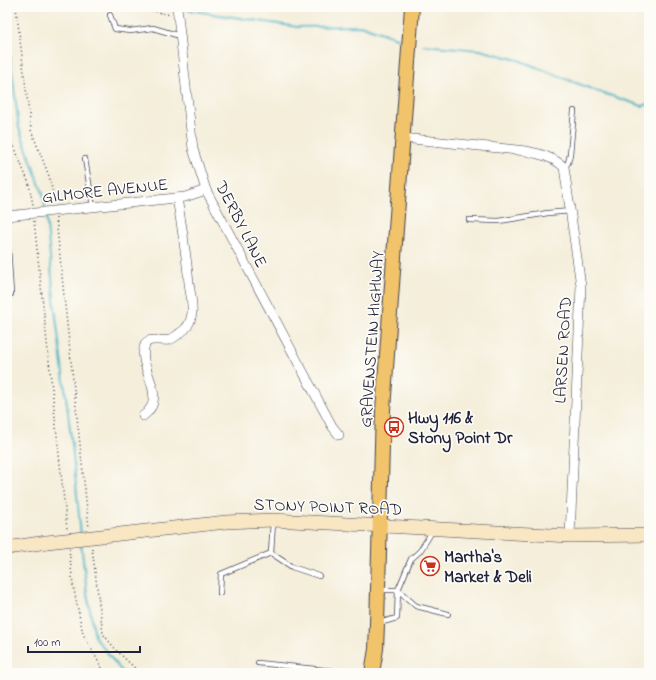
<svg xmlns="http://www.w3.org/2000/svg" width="656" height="680" viewBox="0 0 656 680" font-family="'Indie Flower',sans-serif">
<rect width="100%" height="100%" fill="#fdfcf7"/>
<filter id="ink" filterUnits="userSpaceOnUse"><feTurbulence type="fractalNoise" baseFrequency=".025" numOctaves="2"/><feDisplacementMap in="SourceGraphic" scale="8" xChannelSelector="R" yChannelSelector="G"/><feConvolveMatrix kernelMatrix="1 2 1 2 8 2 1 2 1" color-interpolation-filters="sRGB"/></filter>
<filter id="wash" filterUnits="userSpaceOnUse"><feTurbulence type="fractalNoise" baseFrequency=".012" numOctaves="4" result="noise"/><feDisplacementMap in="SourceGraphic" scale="16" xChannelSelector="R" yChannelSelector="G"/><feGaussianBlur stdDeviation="0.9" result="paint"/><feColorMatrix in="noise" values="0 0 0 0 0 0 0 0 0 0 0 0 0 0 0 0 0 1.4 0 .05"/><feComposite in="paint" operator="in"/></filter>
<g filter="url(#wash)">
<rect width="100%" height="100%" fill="#f4eeda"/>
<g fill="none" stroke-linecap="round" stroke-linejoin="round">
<g stroke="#47b2c5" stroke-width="2">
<path d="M188 10 297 27 363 26 399 39"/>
<path d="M7 31 19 128 43 194 45 208"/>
<path d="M423 45 480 50 518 60 594 90 642 106 649 104"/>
<path d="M46 215 55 309 72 445 81 535"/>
<path d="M81 543 87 593 95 637 123 673"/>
</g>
</g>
</g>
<g filter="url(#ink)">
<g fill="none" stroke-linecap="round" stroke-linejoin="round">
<g stroke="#424153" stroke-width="6">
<g id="lane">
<path d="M110 15 115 29 130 31 153 28 180 36"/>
<path d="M85 159 93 207"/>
<path d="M564 167 568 163 570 154 574 111"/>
<path d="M469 220 499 221 548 213 571 211"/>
<path d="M7 231 11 294 7 292"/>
<path d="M271 553 292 567 319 576"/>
<path d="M380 590H398L411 559 420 551 433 530"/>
<path d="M220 593 221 574 271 553 273 522"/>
<path d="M379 623 397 618 398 590 416 606 448 614"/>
<path d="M258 663 353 673"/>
</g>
</g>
<g stroke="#424153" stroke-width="10">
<g id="street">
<path d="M177 7 193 149 206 190 332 426 339 435"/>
<path d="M403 138 526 151C540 154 553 157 564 167L581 286 570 536"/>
<path d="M7 216 185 197 206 190"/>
<path d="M143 416C169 397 139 371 144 348 146 335 160 342 169 340 173 339 177 335 180 333 187 329 191 321 192 313 193 304 190 292 189 283 186 254 182 226 177 198"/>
</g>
</g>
<g stroke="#424153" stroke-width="14">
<g id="secondary">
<path d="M111 535 226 522 273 520 570 536 649 535"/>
<path d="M7 548 47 542"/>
</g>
</g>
<g stroke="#424153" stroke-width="16">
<path id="primary" d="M372 673 376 649 377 624 383 410 412 7"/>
</g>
<g stroke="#424153" stroke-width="1.5" stroke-dasharray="1 3" stroke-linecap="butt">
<path d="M16 7 31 130 49 176 55 202"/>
<path d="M136 7 170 15"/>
<path d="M7 128 29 184 33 205"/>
<path d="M56 218 64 296 89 528"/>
<path d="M34 221 67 529"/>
<path d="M92 548 103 634 117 651 140 673"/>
<path d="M69 549 73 585 83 634 102 668 107 673"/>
</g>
<use href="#lane" stroke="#fff" stroke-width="4.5"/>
<use href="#street" stroke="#fff" stroke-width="9"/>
<use href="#secondary" stroke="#f9e7c3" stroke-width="13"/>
<use href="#primary" stroke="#f1c36a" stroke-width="14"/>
<g stroke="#424153" stroke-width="14" stroke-linecap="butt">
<path id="secondary-bridge" d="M47 542 111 535"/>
</g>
<use href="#secondary-bridge" stroke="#f9e7c3" stroke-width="13"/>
</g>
</g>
<defs>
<g id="bus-ring" transform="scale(1)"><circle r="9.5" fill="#fdfcf7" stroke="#c8321e" stroke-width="1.5"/><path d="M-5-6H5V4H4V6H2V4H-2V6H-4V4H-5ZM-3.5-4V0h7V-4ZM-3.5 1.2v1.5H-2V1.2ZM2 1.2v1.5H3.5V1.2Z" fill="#c8321e"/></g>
<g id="supermarket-ring" transform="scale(1)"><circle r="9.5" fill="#fdfcf7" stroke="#c8321e" stroke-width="1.5"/><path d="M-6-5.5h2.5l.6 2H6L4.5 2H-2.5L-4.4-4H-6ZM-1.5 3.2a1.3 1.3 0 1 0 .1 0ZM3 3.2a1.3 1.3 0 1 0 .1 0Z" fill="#c8321e"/></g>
</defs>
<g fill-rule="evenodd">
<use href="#bus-ring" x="394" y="427"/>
<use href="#supermarket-ring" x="430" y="566"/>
</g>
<g text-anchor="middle" stroke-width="3.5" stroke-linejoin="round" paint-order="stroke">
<g font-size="17" fill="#22223b" stroke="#fdfcf7">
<text transform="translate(105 190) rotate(-6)" y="6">GILMORE AVENUE</text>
<text transform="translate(242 224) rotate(63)" y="6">DERBY LANE</text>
<text transform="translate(371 339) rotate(-86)" y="6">GRAVENSTEIN HIGHWAY</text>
<text transform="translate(562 350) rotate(-87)" y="6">LARSEN ROAD</text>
<text transform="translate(328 506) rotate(2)" y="6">STONY POINT ROAD</text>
</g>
<g font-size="17" font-weight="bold" fill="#22223b" stroke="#fdfcf7" text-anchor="start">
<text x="408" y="423">Hwy 116 &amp;<tspan x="408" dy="20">Stony Point Dr</tspan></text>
<text x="444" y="562">Martha's<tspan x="444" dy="20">Market &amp; Deli</tspan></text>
</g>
</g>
<rect width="656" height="680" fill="none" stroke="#fdfcf7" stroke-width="24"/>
<path d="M28 646v6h112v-6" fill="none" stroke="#22223b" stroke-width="2"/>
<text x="34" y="646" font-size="12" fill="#22223b" stroke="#fdfcf7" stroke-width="3" paint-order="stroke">100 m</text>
</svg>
